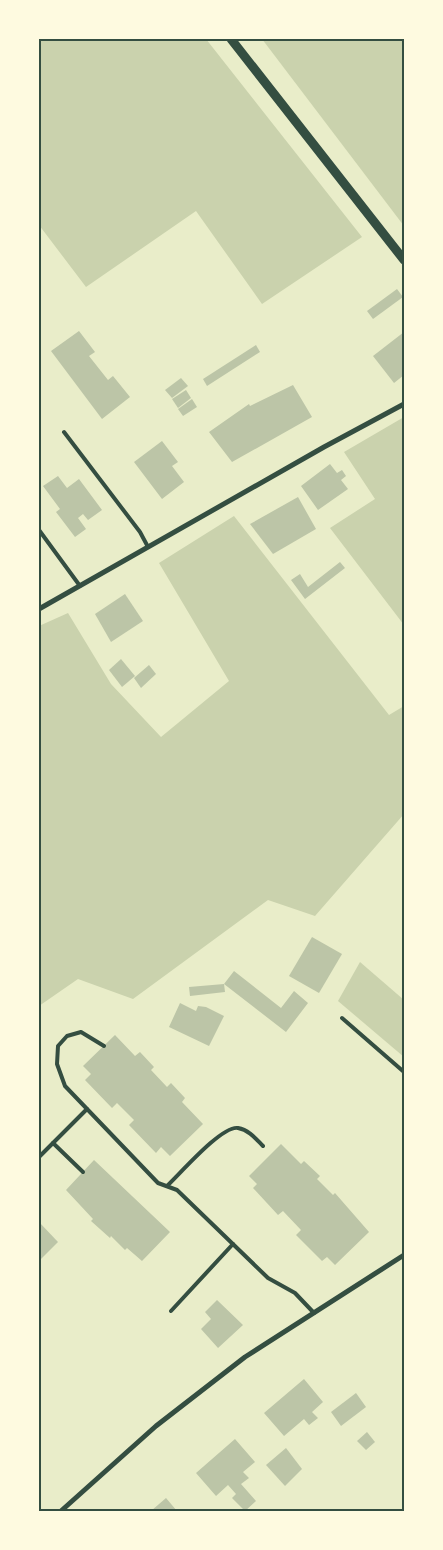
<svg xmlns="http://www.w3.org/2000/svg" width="443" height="1550" viewBox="0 0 443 1550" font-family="Raleway,sans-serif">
<rect width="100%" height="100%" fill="#e9edc9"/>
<g fill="#cad2ad">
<path d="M39 39H206L362 237 262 304 196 211 86 287 39 225Z"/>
<path d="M262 39H404V226Z"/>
<path d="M404 417V625L330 528 375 499 344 452Z"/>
<path d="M234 516 389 715 404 706V814L315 916 268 900 133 999 78 979 39 1006V626L68 613 111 684 161 737 229 681 159 563Z"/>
<path d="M360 962 404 1000V1057L338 1001Z"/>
</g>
<g fill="#bcc5a7">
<path d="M397 289 403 297 373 319 367 311Z"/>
<path d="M79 331 95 352 89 356 108 380 113 376 130 397 102 419 51 351Z"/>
<path d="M404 332V375L394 383 373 356Z"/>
<path d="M256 345 260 352 207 386 203 379Z"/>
<path d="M181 378 188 386 172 398 165 390Z"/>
<path d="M293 385 312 417 232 462 209 432 249 404 250 406Z"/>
<path d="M186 390 191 398 178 408 172 399Z"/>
<path d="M192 399 197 407 183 416 178 409Z"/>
<path d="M162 441 178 462 172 466 184 482 162 499 134 462Z"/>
<path d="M330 464 337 473 342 470 346 476 341 480 348 489 318 510 301 486Z"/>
<path d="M58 476 67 488 79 479 102 510 88 520 83 514 78 518 86 529 75 537 56 512 60 509 43 486Z"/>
<path d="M298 497 316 529 273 554 250 524Z"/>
<path d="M340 562 345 568 305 599 291 580 300 574 308 587Z"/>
<path d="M125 594 143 621 111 642 95 614Z"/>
<path d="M121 659 135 676 122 687 109 670Z"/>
<path d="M149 665 156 674 141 688 134 678Z"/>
<path d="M312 937 342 954 319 993 289 976Z"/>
<path d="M234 971 281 1008 294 991 308 1003 286 1032 224 984Z"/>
<path d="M224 984 225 992 190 996 189 987Z"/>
<path d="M180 1003 196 1011 198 1006 206 1007 224 1016 209 1046 169 1027Z"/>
<path d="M115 1035 135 1056 140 1052 154 1067 151 1070 167 1087 171 1083 185 1098 182 1102 203 1124 170 1156 161 1147 156 1153 129 1125 134 1120 117 1103 112 1108 85 1080 91 1074 83 1066Z"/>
<path d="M281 1144 301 1164 304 1161 320 1176 317 1179 333 1195 335 1193 369 1232 335 1265 327 1257 322 1261 296 1235 301 1230 283 1211 278 1215 253 1188 257 1184 249 1176Z"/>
<path d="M94 1160 170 1232 142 1261 127 1248 125 1250 111 1236 110 1238 91 1221 93 1219 66 1190Z"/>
<path d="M39 1222 58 1242 39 1261Z"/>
<path d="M217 1300 243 1325 218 1348 201 1329 211 1319 205 1312Z"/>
<path d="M304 1379 323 1402 312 1412 318 1418 309 1425 304 1419 284 1436 264 1413Z"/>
<path d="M356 1393 366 1407 341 1426 331 1412Z"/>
<path d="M367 1432 375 1442 366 1450 357 1441Z"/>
<path d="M235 1439 255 1462 243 1472 249 1478 241 1484 256 1501 245 1511 232 1498 236 1494 228 1485 216 1496 196 1473Z"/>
<path d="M286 1448 302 1469 285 1486 266 1465Z"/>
<path d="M166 1498 177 1511H151Z"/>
</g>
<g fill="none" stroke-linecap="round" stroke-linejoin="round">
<g stroke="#344e41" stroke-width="4">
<path d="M64 432 140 532 148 547"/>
<path d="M39 530 80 586"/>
<path d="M342 1018 404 1072"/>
<path d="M104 1046 81 1032 67 1036 58 1046 57 1064 65 1086 158 1183 177 1190 268 1278 295 1293 314 1313"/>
<path d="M53 1143 83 1172"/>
<path d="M39 1157 87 1109"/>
<path d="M167 1186C180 1174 222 1125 238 1128 249 1130 256 1139 263 1146"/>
<path d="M171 1311 233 1244"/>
</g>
<g stroke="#344e41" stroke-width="5">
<path d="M39 609 324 447 404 404"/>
<path d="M61 1511 156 1426 245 1357 404 1255"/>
</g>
<path stroke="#344e41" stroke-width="9" d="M231 39 404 260"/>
</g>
<rect width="443" height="1550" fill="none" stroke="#fefae0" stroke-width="80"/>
<rect x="40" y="40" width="363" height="1470" fill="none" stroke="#344e41" stroke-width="2"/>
</svg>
